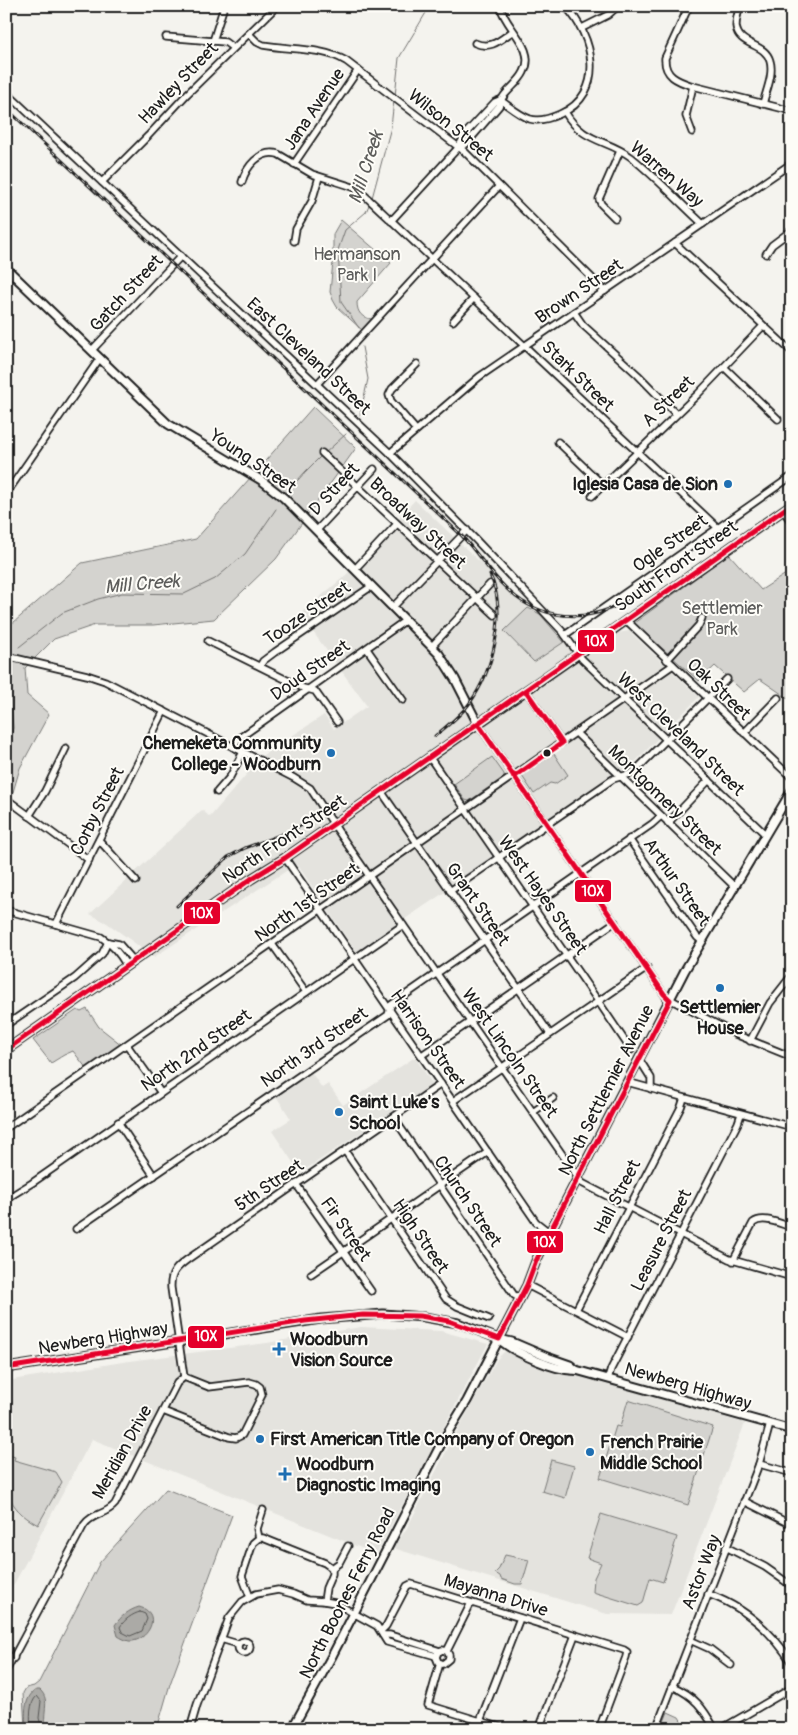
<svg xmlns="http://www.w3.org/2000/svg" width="798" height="1735" viewBox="0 0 798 1735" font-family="Pangolin,sans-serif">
<rect width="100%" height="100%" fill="#f4f3ee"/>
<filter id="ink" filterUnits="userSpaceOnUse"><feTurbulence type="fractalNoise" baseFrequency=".02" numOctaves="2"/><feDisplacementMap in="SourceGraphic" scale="10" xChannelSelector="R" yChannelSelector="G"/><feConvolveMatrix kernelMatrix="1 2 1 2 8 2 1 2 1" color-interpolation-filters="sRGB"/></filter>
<g filter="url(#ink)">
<g fill="#e4e3de">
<path d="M415 500 528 608 504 631 534 661 564 642 629 631 699 697 629 768 356 952 297 864 154 957 107 923 90 914 202 810 210 817 263 755 324 715 334 729 367 706 300 614 345 576Z"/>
<path d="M415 1057 433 1085 300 1173 272 1131 291 1119 276 1096 311 1072 322 1088 328 1084 343 1105Z"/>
<path d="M361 1327 441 1331 488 1344 376 1554 92 1439 6 1599V1381L129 1361 267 1343Z"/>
<path d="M509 1351 549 1367 745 1423 671 1615 607 1614 393 1548 407 1528 451 1442 497 1359 504 1352Z"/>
</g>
<g fill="#d4d3cf" stroke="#787876">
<path d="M341 220 391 263 357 302C357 313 362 318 372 319L362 330 337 307 333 300 330 292 333 262V234Z"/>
<path d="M313 407 356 448 276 559 214 619 153 625H95L54 639 25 668 27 695 49 714 20 768 6 816V629L82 563 196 539Z"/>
<path d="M729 554 761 590 792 570V701L760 679 744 692 715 666 699 681 634 623Z"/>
<path d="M528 608 540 614 564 642 534 662 504 631Z"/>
<path d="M554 754 568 775 555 784 550 783 534 794 522 776Z"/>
<path d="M492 757 504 774V777L469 801 465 800 454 784Z"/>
<path d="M87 1009 99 1027 122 1045 87 1069 73 1051 64 1055 51 1063 33 1040 77 1010 81 1012Z"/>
<path d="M628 1400 713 1427 688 1505 600 1478 616 1426 620 1427Z"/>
<path d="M6 1454 15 1457 14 1460 56 1472 62 1482 38 1525C4 1506 6 1489 6 1454Z"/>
<path d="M551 1460 574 1466 565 1498 542 1491Z"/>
<path d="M166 1489 232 1515 170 1684 157 1729H25L23 1693 26 1688 34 1686 39 1682 100 1562Z"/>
<path d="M601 1514 677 1537 663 1582 650 1578 643 1603 638 1606 593 1592 594 1578 601 1563 587 1558Z"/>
<path d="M505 1555 529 1560 522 1584H515L501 1579 500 1576 495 1573 499 1569Z"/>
<path d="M668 1712 679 1717 686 1729H661Z"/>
</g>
<g fill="#abaaa6" stroke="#72716f">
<path d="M139 1607C164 1613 147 1643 129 1641 125 1640 121 1638 118 1636L115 1625C121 1616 129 1610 139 1607Z"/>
<path d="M36 1690H40C52 1701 40 1715 47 1729H27C24 1716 24 1697 36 1690Z"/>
</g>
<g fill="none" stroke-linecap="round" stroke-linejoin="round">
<g stroke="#555553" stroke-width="1">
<path d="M140 1612 145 1614 147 1619 142 1631 130 1636 122 1632 120 1627C124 1620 132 1614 140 1612Z"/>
<path d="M31 1729C30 1718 29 1703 37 1696L41 1701 39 1718 42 1729"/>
</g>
<g stroke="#72716f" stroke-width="1">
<path d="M395 96 399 58 430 6"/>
<path d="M372 198 391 127 394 100"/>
<path d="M359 328 341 302 338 250 345 230 366 212 369 205"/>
<path d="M360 415 368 379 362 347"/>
<path d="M324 454 346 434"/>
<path d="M289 490 306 471 321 456"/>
<path d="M19 647 62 613 98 599 122 593 184 594 215 579 245 554 276 509"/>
<path d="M6 753 13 728 8 670 9 666"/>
</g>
<g stroke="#1c1c1c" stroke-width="9">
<g id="minor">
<path d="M689 6 665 58C664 76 677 81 693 86L792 111"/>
<path d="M740 6C738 12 736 20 736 26 738 47 765 42 770 61 774 74 766 91 763 104"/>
<path d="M582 28 608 15 618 6"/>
<path d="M249 34 257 42 263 45C290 50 322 47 346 61L465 152 605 291"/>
<path d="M166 37 225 42 233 48"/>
<path d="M213 41 224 6"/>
<path d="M475 43C491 50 500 40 513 31"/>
<path d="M6 92 390 453 475 539 562 631 582 659 765 834"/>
<path d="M500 100C509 106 519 115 530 119 540 122 551 118 560 114 607 94 594 35 565 6"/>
<path d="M565 112C583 143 607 139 631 157 656 177 679 202 703 224"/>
<path d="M692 132 686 116 693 86"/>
<path d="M458 148 466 144 499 106C502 92 518 85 524 72 537 48 505 28 500 6"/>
<path d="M294 164 358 70"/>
<path d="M102 182 148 136 187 94 277 6"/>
<path d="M242 182C246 167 260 149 278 154L312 174 353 187 361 192 718 528"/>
<path d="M615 218 601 204 599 199 620 151"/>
<path d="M391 221 458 148 466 133 495 102 500 100"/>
<path d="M294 241 296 229 312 201 319 177"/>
<path d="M675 243 792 352"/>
<path d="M766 254 772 245 792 230"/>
<path d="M574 312 583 325 638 375 676 414"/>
<path d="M453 321 474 298"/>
<path d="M92 350 181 256"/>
<path d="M724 367 778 419"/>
<path d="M317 384 499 186"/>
<path d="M416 430 391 401 389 395 392 389 417 364"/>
<path d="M558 442 604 486"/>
<path d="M322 453 495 615"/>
<path d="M390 453 479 377 792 163"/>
<path d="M6 494 100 358"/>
<path d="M592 496 698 394 763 326"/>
<path d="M783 510 792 523"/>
<path d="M317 530 374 469"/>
<path d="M355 569 397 524"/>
<path d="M393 607 467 530"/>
<path d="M626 620 792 778"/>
<path d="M565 635 792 476"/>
<path d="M208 641 303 688 315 691 337 722"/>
<path d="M432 646 490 584"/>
<path d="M367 649 403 700"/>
<path d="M6 656 87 675 105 681 294 778 310 788 338 831 582 1183 729 1259 792 1277"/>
<path d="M667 660 699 625 702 618"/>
<path d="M260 666 263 661 275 652 372 586"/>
<path d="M526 691 562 743"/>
<path d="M478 724 666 997 735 1034 792 1057"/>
<path d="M576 733 735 887"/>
<path d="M744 733 778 698"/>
<path d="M233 747 238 739 406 620"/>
<path d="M430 758 598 1001 631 1050"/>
<path d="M381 791 550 1034"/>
<path d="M217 792 230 777 243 752"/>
<path d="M8 800 89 860"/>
<path d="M29 816 45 791 66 748"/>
<path d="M668 823 709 780"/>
<path d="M629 839 697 937 702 941"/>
<path d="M99 840 136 881"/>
<path d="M285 858 536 1222 550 1233"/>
<path d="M450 891 613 779 633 773 727 679"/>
<path d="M6 910 101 937C112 944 120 954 127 966"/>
<path d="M56 924 164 711"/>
<path d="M108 942 119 944 134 961"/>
<path d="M272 944 306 992"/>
<path d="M6 1025 75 978 102 954 108 942"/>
<path d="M750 1041 770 1003 792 975"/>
<path d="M127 1045 161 1093"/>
<path d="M422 1055 615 922"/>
<path d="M639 1059 651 1078V1089"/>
<path d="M627 1082 792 1127"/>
<path d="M453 1101 647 968"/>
<path d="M533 1112 553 1098"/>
<path d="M394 1118 514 1295 520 1298"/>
<path d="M118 1122 154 1176"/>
<path d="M6 1128 673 665"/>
<path d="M345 1151 446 1299 457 1306 489 1319"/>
<path d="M296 1184 371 1291"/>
<path d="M6 1199 32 1183 403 925"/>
<path d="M76 1229 388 1015 391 1005 652 824 661 816"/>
<path d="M733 1261 753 1223C763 1215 780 1224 792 1227"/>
<path d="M311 1274 488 1152"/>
<path d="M527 1285 628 1337"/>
<path d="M576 1310 681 1107 684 1098"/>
<path d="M608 1379 611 1369 738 1123 741 1114"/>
<path d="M163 1411 229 1437 236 1438 242 1435 262 1395 260 1387 256 1384 249 1382 209 1387 184 1377"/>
<path d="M759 1464 792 1473"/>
<path d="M744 1501 792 1525"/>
<path d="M259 1538H263L325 1563 332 1568"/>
<path d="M726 1547 765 1567 792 1586"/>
<path d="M332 1568 339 1563 348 1546"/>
<path d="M708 1594C744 1607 772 1631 792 1663"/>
<path d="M250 1597 242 1576 253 1543 259 1538 257 1529 263 1510"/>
<path d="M324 1601 326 1588 332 1574V1568"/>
<path d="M381 1631 386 1626 407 1586 411 1584 624 1650 627 1652 626 1657 599 1729"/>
<path d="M383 1635H390L440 1651"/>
<path d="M221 1639 238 1644"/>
<path d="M690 1640 710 1649 731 1665"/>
<circle cx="244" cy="1647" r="6"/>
<path d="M447 1651 442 1650 438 1652 436 1657 438 1662 443 1664 449 1659V1655L447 1651 471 1603"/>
<path d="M6 1655 14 1658"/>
<path d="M440 1663 428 1705 506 1729"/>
<path d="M6 1671 84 1525C92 1513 106 1515 115 1504L177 1383 184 1377 171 1288C170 1273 177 1267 188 1259L441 1084"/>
<path d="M672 1686C695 1696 703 1708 715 1729"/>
<path d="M480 1721 520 1618"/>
<path d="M190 1729 197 1705 229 1618 242 1602 256 1594 278 1590 293 1594 307 1600 324 1601 335 1603 377 1626 387 1642 436 1656"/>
<path d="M539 1729 575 1635"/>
<path d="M656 1729 759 1464 770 1424"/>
<path d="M721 1729 792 1688"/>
</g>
</g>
<g stroke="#1c1c1c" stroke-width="11">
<g id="major">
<path d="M6 268 168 424 261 480 284 498 439 654 455 679 478 724"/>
<path d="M6 1050 251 879 285 858 571 659 792 504"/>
<path d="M501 1341C516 1353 557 1372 576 1370L792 1430"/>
<path d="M6 1368 321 1319 383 1314 424 1317 458 1323 499 1339 512 1342 547 1357 570 1365 576 1370"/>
<path d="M292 1729 333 1654 442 1442 467 1401 527 1285 536 1261 553 1226 685 970 792 790"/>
</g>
</g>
<use href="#minor" stroke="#fdfcf7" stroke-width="5.5"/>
<use href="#major" stroke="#fdfcf7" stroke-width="7"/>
<g stroke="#1c1c1c" stroke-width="3">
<g id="rail">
<path d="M6 108 461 535C477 552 489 572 506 588 532 615 574 623 609 609 621 605 632 598 643 591"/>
<path d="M435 736C447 726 460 716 469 704 493 672 508 612 490 575"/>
<path d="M177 906 228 857 245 848 288 832 315 819"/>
</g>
</g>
<use href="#rail" stroke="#fdfcf7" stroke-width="1" stroke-dasharray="4" stroke-linecap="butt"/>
<g stroke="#fdfcf7" stroke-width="9">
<g id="bus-1">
<path d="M514 777 562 743 526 691"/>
<path d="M6 1050 251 879 285 858 792 504"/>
<path d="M6 1368 305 1321 363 1315 420 1316 449 1321 499 1339 527 1285 536 1261 553 1226 670 1000 664 994 478 724"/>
</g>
</g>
<use href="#bus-1" stroke="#e4002b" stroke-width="5"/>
</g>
</g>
<g fill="#1f6fb2" stroke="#fdfcf7" stroke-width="2">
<circle cx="728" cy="484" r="5"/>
<circle cx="331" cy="753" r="5"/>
<circle cx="720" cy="988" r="5"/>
<circle cx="339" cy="1112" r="5"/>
<path d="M276.5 1341.5h5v5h5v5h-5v5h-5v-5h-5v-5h5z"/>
<circle cx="260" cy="1439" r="5"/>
<circle cx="590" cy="1452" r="5"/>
<path d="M282.5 1466.5h5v5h5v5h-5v5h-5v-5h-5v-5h5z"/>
</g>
<circle fill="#1c1c1c" stroke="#fdfcf7" stroke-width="2" cx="547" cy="753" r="4.5"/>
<g text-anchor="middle" stroke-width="4" stroke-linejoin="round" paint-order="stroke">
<g font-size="18" fill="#1c1c1c" stroke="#fdfcf7">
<text transform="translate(178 83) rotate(-46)" y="6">Hawley Street</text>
<text transform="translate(314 109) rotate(-56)" y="6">Jana Avenue</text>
<text transform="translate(451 125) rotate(39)" y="6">Wilson Street</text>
<text transform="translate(667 174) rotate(41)" y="6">Warren Way</text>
<text transform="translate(579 291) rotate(-34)" y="6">Brown Street</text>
<text transform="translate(126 293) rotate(-47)" y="6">Gatch Street</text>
<text transform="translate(309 356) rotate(43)" y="6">East Cleveland Street</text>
<text transform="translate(578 376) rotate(44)" y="6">Stark Street</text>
<text transform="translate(668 401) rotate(-44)" y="6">A Street</text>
<text transform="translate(253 461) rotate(34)" y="6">Young Street</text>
<text transform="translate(334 489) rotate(-47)" y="6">D Street</text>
<text transform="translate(418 523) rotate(43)" y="6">Broadway Street</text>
<text transform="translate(670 543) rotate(-35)" y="6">Ogle Street</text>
<text transform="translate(676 566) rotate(-35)" y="6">South Front Street</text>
<text transform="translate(307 613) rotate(-34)" y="6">Tooze Street</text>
<text transform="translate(310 670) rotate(-35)" y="6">Doud Street</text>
<text transform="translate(719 689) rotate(44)" y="6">Oak Street</text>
<text transform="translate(681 734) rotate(44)" y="6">West Cleveland Street</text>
<text transform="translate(665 800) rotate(44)" y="6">Montgomery Street</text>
<text transform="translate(97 811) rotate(-63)" y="6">Corby Street</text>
<text transform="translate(284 839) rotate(-34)" y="6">North Front Street</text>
<text transform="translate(677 882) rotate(55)" y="6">Arthur Street</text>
<text transform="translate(543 895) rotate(55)" y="6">West Hayes Street</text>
<text transform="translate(307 902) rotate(-35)" y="6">North 1st Street</text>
<text transform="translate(478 904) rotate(55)" y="6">Grant Street</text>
<text transform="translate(428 1039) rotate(55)" y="6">Harrison Street</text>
<text transform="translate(314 1047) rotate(-35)" y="6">North 3rd Street</text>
<text transform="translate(196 1050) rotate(-35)" y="6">North 2nd Street</text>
<text transform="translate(510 1053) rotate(55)" y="6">West Lincoln Street</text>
<text transform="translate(606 1090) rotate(-63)" y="6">North Settlemier Avenue</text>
<text transform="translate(269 1185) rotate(-34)" y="6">5th Street</text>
<text transform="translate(617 1197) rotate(-63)" y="6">Hall Street</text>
<text transform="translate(468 1201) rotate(56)" y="6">Church Street</text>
<text transform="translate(346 1229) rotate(55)" y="6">Fir Street</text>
<text transform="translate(421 1236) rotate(56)" y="6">High Street</text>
<text transform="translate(661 1240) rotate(-63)" y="6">Leasure Street</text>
<text transform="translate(103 1338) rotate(-9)" y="6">Newberg Highway</text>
<text transform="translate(688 1386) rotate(16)" y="6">Newberg Highway</text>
<text transform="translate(122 1452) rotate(-61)" y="6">Meridian Drive</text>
<text transform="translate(701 1572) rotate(-69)" y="6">Astor Way</text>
<text transform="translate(347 1593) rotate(-63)" y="6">North Boones Ferry Road</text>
<text transform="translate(496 1595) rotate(17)" y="6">Mayanna Drive</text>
</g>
<g font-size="18" fill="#5c5c5b" stroke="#fdfcf7">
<text x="357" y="260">Hermanson<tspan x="357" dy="21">Park I</tspan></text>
<text x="722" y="614">Settlemier<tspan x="722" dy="21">Park</tspan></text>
</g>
<g font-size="18" font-weight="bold" fill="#1c1c1c" stroke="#fdfcf7" text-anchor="start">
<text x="718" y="490" text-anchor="end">Iglesia Casa de Sion</text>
<text x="321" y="749" text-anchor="end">Chemeketa Community<tspan x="321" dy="21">College - Woodburn</tspan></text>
<text x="720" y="1013" text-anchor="middle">Settlemier<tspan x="720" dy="21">House</tspan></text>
<text x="349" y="1108">Saint Luke's<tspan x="349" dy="21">School</tspan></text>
<text x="290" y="1345">Woodburn<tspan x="290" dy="21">Vision Source</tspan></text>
<text x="270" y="1445">First American Title Company of Oregon</text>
<text x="600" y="1448">French Prairie<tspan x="600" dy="21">Middle School</tspan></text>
<text x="296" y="1470">Woodburn<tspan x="296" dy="21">Diagnostic Imaging</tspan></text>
</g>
<g font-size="19" font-style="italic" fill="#5c5c5a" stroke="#fdfcf7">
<text transform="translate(365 167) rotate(-72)" y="7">Mill Creek</text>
<text transform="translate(142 583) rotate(-5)" y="7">Mill Creek</text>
</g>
</g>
<g stroke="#fdfcf7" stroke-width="2">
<rect x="577" y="629" width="38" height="24" rx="5" fill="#e4002b"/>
<rect x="574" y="879" width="38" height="24" rx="5" fill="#e4002b"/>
<rect x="183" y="901" width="38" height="24" rx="5" fill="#e4002b"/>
<rect x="526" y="1230" width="38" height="24" rx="5" fill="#e4002b"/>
<rect x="187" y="1325" width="38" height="24" rx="5" fill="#e4002b"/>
</g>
<g font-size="14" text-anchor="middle" font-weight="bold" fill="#fff">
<text x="596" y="646">10X</text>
<text x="593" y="896">10X</text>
<text x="202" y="918">10X</text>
<text x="545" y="1247">10X</text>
<text x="206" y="1341">10X</text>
</g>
<rect width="798" height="1735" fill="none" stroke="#fdfcf7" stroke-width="25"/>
<rect x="12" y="12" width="773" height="1710" fill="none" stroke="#1c1c1c" stroke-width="2" filter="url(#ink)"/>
</svg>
